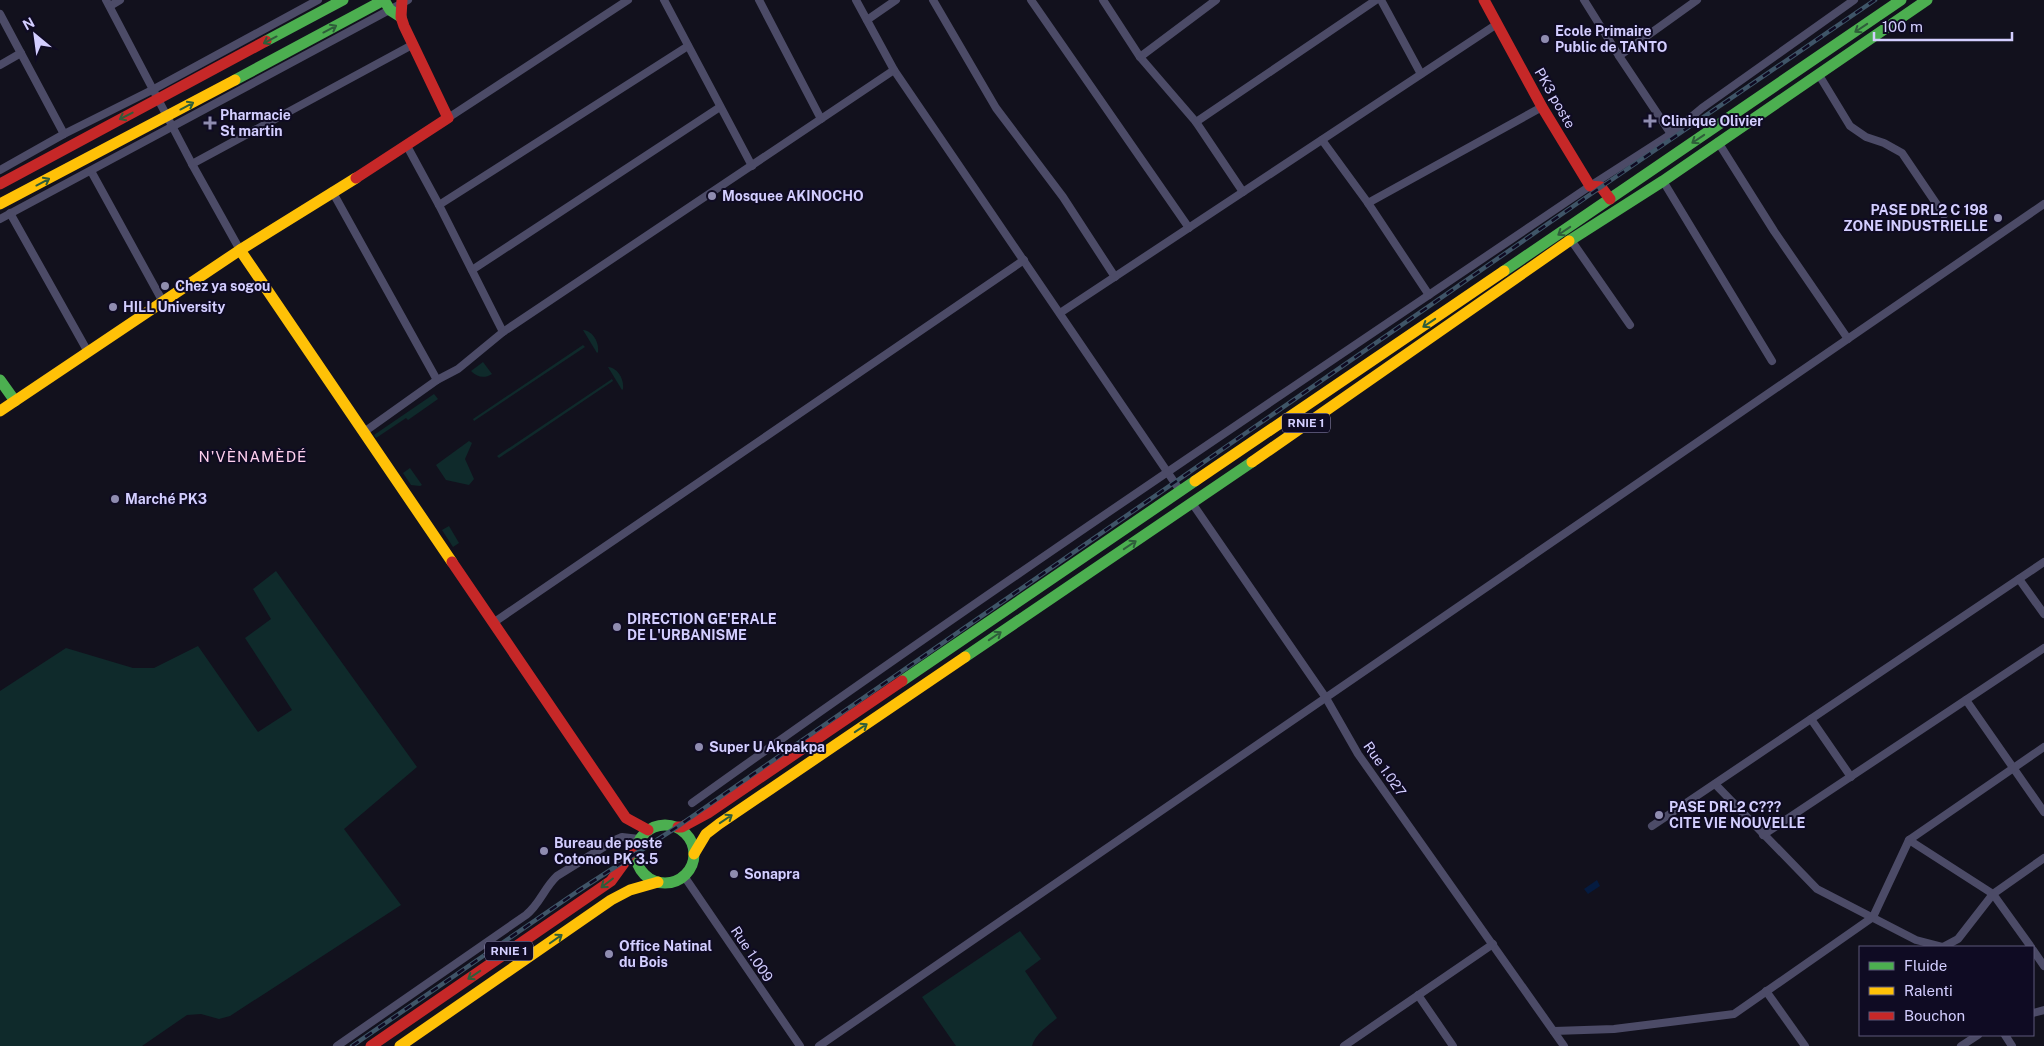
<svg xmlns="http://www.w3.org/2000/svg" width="2044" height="1046" viewBox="0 0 2044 1046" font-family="'Public Sans',sans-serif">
<rect width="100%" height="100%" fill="#12111d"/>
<g fill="#0f2a2b">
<path d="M583 330C593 331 599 342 598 352L597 353Z"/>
<path d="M583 345 585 347 474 421 473 419Z"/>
<path d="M483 362 492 374C484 379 477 377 471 371Z"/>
<path d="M608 367C618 368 624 379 623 389L622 390Z"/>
<path d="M612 379 613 381 499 458 497 456Z"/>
<path d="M434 394 438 399 408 420 406 418 376 438 374 435Z"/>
<path d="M469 441 472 443 465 459 474 479 469 485 446 480 436 465Z"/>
<path d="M410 468 422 485 420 486 411 485 403 473Z"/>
<path d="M449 526 459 543 453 547 442 530Z"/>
<path d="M276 571 417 767 344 829 401 905 230 1016 219 1019 201 1014 187 1015 142 1046H0V691L66 648 133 668H154L198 646 258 732 292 710 245 638 271 619 253 589Z"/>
<path d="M1020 931 1041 959 1025 971 1057 1018C1048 1026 1035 1034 1032 1046H956L922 997Z"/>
</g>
<path fill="#051b40" d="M1597 880 1600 886 1588 894 1584 889Z"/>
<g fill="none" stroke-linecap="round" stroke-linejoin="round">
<g stroke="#4c4b67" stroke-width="8">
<path d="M106 0 192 164 240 250"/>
<path d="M664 0 752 166"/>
<path d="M759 0 821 119"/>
<path d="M856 0 894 70 1181 492"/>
<path d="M933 0 996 108 1063 197 1115 277"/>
<path d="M1031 0 1189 228"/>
<path d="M1103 0 1140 57 1196 122 1243 192"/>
<path d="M1381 0 1421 74"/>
<path d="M1584 0 1619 56 1671 134"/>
<path d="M110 6 120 0"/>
<path d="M0 14 64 134"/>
<path d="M867 20 896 0"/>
<path d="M1619 56 1697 0"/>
<path d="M1140 57 1216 0"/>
<path d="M0 65 21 53"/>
<path d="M1819 75 1850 126 1866 137 1884 143 1902 153 1944 215"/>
<path d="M448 118 628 0"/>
<path d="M1196 122 1376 0"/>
<path d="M1322 140 1368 203 1429 295"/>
<path d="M1718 142 1774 231 1848 339"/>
<path d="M407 146 439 205 503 332"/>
<path d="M192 164 412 45"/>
<path d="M0 170 64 134 154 89 318 0"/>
<path d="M91 171 163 302"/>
<path d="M1663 181 1772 361"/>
<path d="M332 191 437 380"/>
<path d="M1368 203 1542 107"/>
<path d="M439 205 688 46"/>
<path d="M10 213 88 352"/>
<path d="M0 219 408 0"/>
<path d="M1571 240 1630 325"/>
<path d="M472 270 720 107"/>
<path d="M1060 313 1497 24"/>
<path d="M364 432 437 380 458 369 503 332 894 70"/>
<path d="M1192 503 1326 698 1358 754 1564 1046"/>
<path d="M2019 579 2044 614"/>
<path d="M493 623 1024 260"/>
<path d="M1966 700 2044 812"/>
<path d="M1811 719 1851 777"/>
<path d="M1715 784 1817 889 1916 940 1943 947 1958 939 1993 894 1909 840"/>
<path d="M692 803C987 591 1289 390 1590 186L1671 134 1702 108 1854 0"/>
<path d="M1652 826 2044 562"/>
<path d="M1763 835 2044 648"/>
<path d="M684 876 800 1046"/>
<path d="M2031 947 1993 894 2044 858"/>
<path d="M2033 950 2044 966"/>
<path d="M1766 991 1805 1046"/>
<path d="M1418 995 1453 1046"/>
<path d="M2033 1013 2044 1010"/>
<path d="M1554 1031 1614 1029 1734 1014 1873 917 1909 840 2044 747"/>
<path d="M2005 1035 2012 1046"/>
<path d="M337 1046 526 915C540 904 544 888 557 876L615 840 622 837 639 839"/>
<path d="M819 1046 2044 204"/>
<path d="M1344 1046 1493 944"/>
<path d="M1961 1046 1978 1035"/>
</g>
<g stroke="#4caf50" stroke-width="11">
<path d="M384 0 390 10 401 17"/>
<path d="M266 41 343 0"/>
<path d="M235 80 384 0"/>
<path d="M1569 241 1663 181 1927 0"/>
<path d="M1504 271 1901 0"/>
<path d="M0 380 15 401"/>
<path d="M965 657 1252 462"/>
<path d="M902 681 1195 481"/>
<circle cx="665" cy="854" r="29"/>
</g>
<g stroke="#ffc107" stroke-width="11">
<path d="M0 204 235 80"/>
<path d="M240 250 452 562"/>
<path d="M0 411 240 250 356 178"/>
<path d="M1252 462 1569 241"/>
<path d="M1195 481 1504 271"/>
<path d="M694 854 706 834 719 824 965 657"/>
<path d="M400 1046 611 900 630 890 658 882"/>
</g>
<g stroke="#c62828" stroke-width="11">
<path d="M1484 0 1542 107 1590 186 1601 187 1610 199"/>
<path d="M356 178 448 118 404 26 401 17 402 0"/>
<path d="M0 184 266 41"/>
<path d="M452 562 626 818 648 830"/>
<path d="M678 827H682L708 813 902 681"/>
<path d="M371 1046 611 881 637 845"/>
</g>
<g stroke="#3f5568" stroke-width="4.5">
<path id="rail" d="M352 1046 578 891 677 827 1601 187 1875 0"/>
</g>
<use href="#rail" stroke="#0f0b23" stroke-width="2.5" stroke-dasharray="8" stroke-linecap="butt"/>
</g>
<defs><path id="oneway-shaft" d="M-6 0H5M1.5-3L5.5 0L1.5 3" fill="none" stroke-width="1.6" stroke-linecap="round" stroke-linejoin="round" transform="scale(1.25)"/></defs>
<g stroke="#2e5d3a">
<use href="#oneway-shaft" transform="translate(1861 28) rotate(146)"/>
<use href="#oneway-shaft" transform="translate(330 29) rotate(-28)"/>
<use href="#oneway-shaft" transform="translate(270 40) rotate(152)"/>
<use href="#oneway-shaft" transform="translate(187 106) rotate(-28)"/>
<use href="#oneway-shaft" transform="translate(126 116) rotate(153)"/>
<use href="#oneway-shaft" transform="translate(1698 139) rotate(146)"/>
<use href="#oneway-shaft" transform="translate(43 182) rotate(-28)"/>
<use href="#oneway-shaft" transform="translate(1564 231) rotate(146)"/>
<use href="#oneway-shaft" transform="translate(1429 323) rotate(146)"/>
<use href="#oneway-shaft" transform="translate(1130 545) rotate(-34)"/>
<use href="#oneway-shaft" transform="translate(995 636) rotate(-34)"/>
<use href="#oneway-shaft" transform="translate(861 728) rotate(-34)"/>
<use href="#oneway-shaft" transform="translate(726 819) rotate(-34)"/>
<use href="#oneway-shaft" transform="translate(607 883) rotate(143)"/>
<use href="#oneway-shaft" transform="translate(556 939) rotate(-35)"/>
<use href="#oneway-shaft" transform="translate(474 975) rotate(146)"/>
</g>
<g fill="#8f8cb0" stroke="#0f0b23" stroke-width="2">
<circle cx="1545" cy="39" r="5"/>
<path d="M1647.5 113.5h5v5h5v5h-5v5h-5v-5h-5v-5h5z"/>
<path d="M207.5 115.5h5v5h5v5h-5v5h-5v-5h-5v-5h5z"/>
<circle cx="712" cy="196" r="5"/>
<circle cx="1998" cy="218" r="5"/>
<circle cx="165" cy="286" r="5"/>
<circle cx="113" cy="307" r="5"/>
<circle cx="115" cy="499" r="5"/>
<circle cx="617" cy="627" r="5"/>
<circle cx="699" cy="747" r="5"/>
<circle cx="1659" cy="815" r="5"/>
<circle cx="544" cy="851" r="5"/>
<circle cx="734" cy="874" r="5"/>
<circle cx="609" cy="954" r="5"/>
</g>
<g text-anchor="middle" stroke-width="4" stroke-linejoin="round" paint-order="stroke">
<g fill="#0f0b23" stroke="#9894bd" stroke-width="1">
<rect x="1282" y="413.5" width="48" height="19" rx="4"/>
<rect x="485" y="941.5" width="48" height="19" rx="4"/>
</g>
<g font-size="12" font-weight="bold" fill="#d3ceff">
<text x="1306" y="427">RNIE 1</text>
<text x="509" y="955">RNIE 1</text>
</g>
<g font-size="14" font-weight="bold" fill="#d3ceff" stroke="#0f0b23" text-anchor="start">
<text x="1555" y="36">Ecole Primaire<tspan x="1555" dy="16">Public de TANTO</tspan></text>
<text x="220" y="120">Pharmacie<tspan x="220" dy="16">St martin</tspan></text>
<text x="1661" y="126">Clinique Olivier</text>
<text x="722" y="201">Mosquee AKINOCHO</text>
<text x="1988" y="215" text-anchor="end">PASE DRL2 C 198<tspan x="1988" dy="16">ZONE INDUSTRIELLE</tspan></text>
<text x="175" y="291">Chez ya sogou</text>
<text x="123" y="312">HILL University</text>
<text x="125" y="504">Marché PK3</text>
<text x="627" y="624">DIRECTION GE'ERALE<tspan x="627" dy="16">DE L'URBANISME</tspan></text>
<text x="709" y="752">Super U Akpakpa</text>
<text x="1669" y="812">PASE DRL2 C???<tspan x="1669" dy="16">CITE VIE NOUVELLE</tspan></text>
<text x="554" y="848">Bureau de poste<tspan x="554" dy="16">Cotonou PK 3.5</tspan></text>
<text x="744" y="879">Sonapra</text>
<text x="619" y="951">Office Natinal<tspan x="619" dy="16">du Bois</tspan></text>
</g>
<g font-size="14" fill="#d3ceff" stroke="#0f0b23">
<text transform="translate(1555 98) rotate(60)" y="5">PK3 poste</text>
<text transform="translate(1385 769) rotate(55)" y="5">Rue 1.027</text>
<text transform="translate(752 954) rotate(56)" y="5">Rue 1.009</text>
</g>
<g font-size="15" letter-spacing="1" fill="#ffd0ee" stroke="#0f0b23">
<text x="253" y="462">N'VÈNAMÈDÉ</text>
</g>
</g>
<rect x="1859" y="946" width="175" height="90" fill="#0f0b23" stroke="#5d597b"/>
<rect x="1869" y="962" width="25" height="8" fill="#4caf50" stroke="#5d597b"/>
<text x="1904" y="971" font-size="15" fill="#d3ceff">Fluide</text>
<rect x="1869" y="987" width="25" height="8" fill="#ffc107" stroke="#5d597b"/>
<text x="1904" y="996" font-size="15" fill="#d3ceff">Ralenti</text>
<rect x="1869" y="1012" width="25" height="8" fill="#c62828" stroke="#5d597b"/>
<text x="1904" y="1021" font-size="15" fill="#d3ceff">Bouchon</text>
<g transform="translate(35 35) rotate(331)" stroke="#0f0b23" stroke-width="4" paint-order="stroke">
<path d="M0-4L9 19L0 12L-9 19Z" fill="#d3ceff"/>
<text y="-8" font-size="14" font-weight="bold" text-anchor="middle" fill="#d3ceff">N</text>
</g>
<path d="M1874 32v8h138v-8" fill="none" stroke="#d3ceff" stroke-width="2.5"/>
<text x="1882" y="32" font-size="15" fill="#d3ceff" stroke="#0f0b23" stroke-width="4" paint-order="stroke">100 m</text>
</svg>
